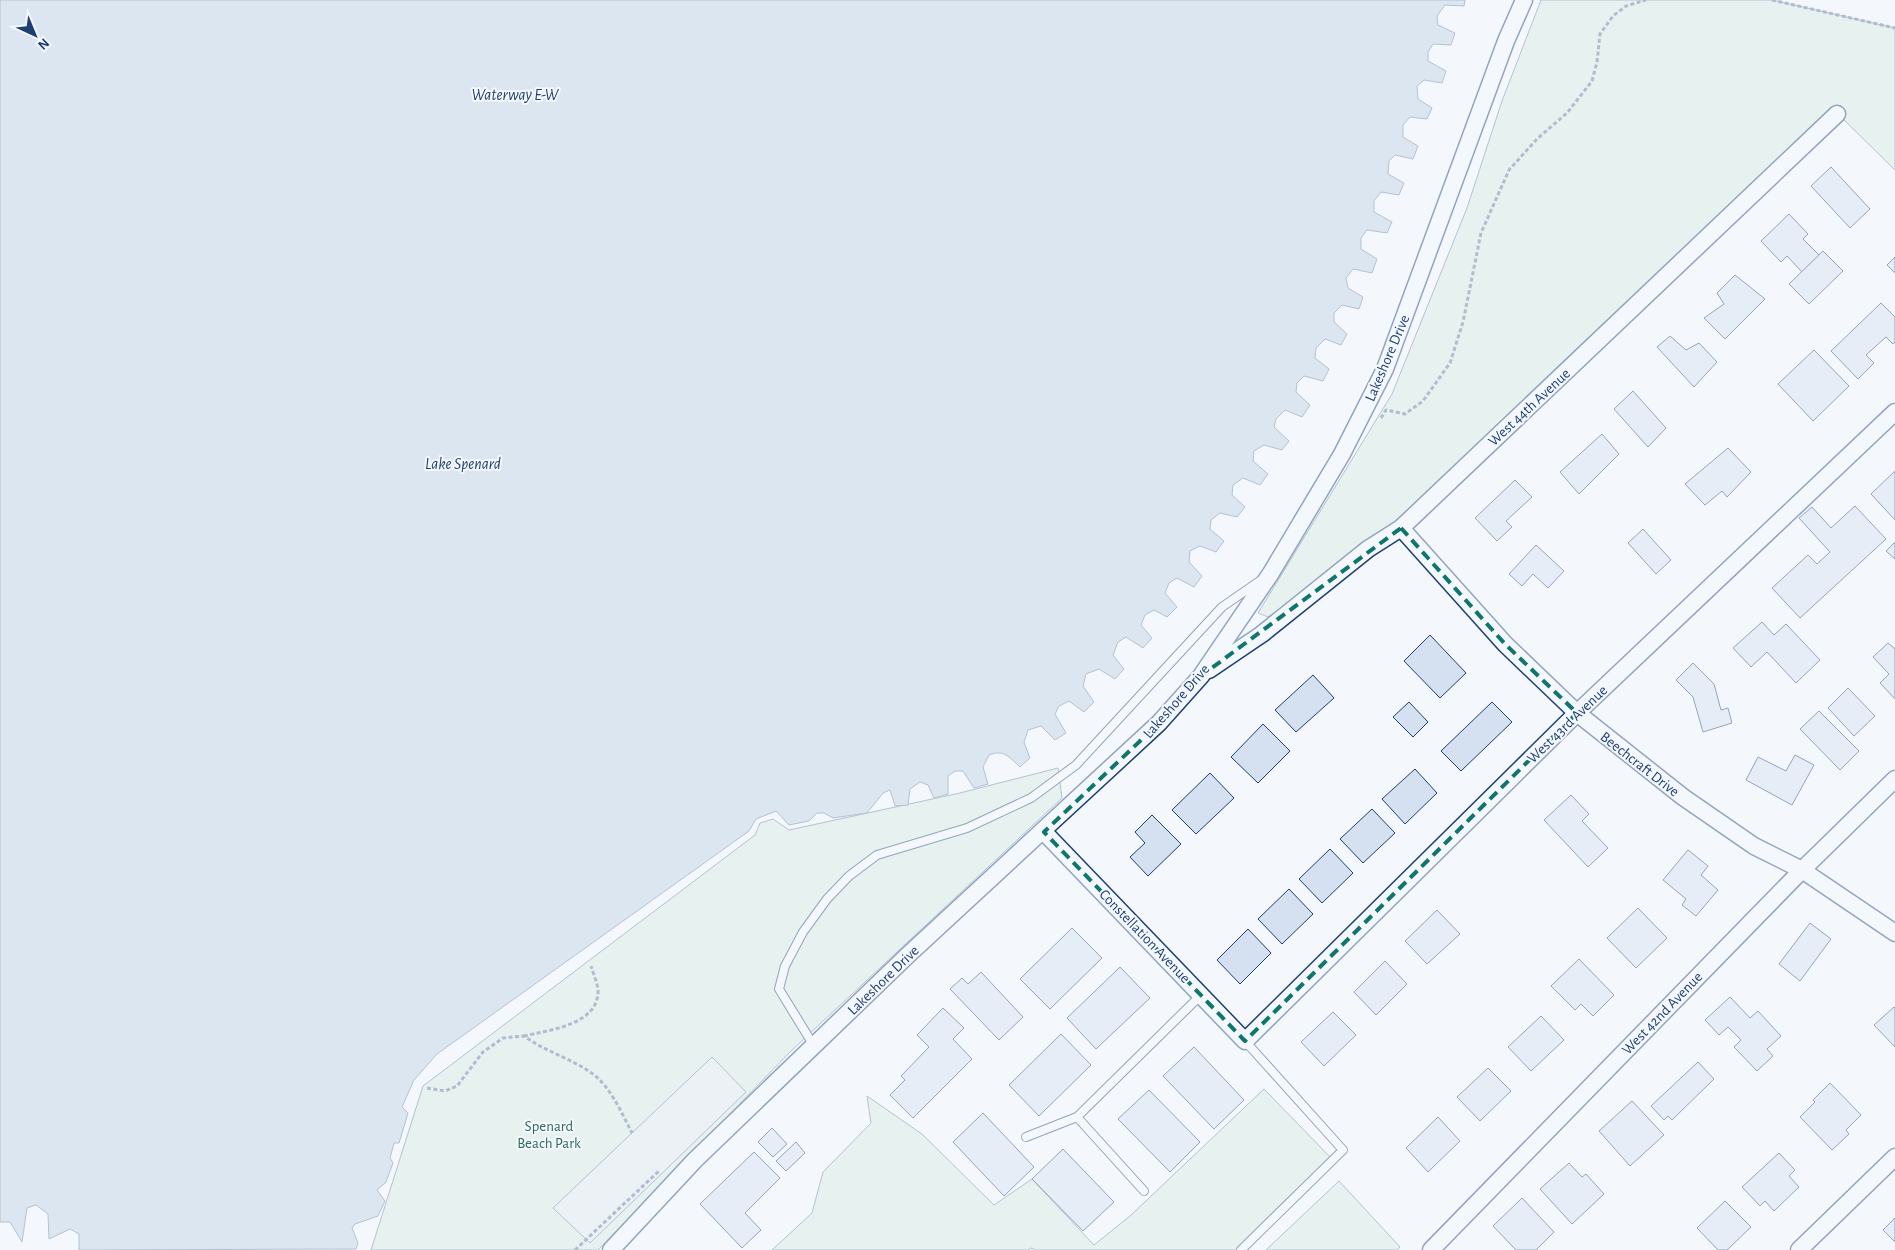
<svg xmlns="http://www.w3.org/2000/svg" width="1895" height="1250" viewBox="0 0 1895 1250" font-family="'Alegreya Sans',sans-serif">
<rect width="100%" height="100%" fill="#f4f7fb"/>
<g fill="#d7e8df" stroke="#687fa3">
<path d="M1541 0H1772L1895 28V170L1838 114 1401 528 1268 617 1258 613 1392 394 1467 208 1502 101Z"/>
<path d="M1058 768 1062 798 791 1051 598 1250H371L423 1086 755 835 760 823 773 819 789 830 960 793Z"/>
<path d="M1264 1089 1333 1160 1238 1250H1036L1031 1248 1028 1250H772L812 1213 823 1172 871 1123 867 1096 922 1134 994 1205 1032 1179 1094 1245 1130 1216Z"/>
<path d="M1339 1181 1400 1247 1397 1250H1266Z"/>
</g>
<path fill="#e3e8f0" stroke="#687fa3" d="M712 1057 746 1092 590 1243 553 1208Z"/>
<path fill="#bed0e5" stroke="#687fa3" d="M0 0H1465L1464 6 1445 5 1437 16 1438 25 1455 33 1451 45 1433 44 1428 52V61L1446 71 1442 83 1424 80 1417 86 1418 99 1432 108 1427 119 1410 117 1403 125V137L1418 146 1413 159 1395 155 1389 161 1388 174 1404 183 1399 195 1381 192 1374 201V212L1392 222 1387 233 1367 230 1361 238V249L1377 259 1372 273 1353 269 1346 278 1348 288 1363 297 1359 309 1342 305 1334 313V322L1347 334 1341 345 1325 339 1316 348 1315 358 1329 369 1323 381 1304 376 1297 383 1296 392 1310 405 1302 417 1285 410 1276 419 1274 427 1289 441 1282 450 1264 445 1254 451 1253 461 1268 474 1260 485 1243 478 1233 485 1232 495 1245 507 1237 517 1220 513 1211 520 1210 529 1224 541 1216 552 1200 546 1190 551 1189 562 1202 576 1194 587 1177 578 1169 583 1165 593 1177 607 1167 617 1154 610 1145 615 1141 625 1152 638 1143 648 1126 637 1118 642 1113 655 1124 669 1115 679 1099 669 1086 674 1083 686 1094 702 1084 712 1069 701 1059 706 1055 714 1066 733 1055 740 1041 726 1028 730 1024 742 1030 758 1020 767C1009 757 1004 749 989 755L983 767 988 784 974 788 963 771H955L948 776V794L934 798 928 785 920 782 910 789 908 805 895 806 890 790 883 793 867 813 833 818 824 813H817L809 821 789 825 776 811 756 819 749 831 437 1054 414 1080 402 1107 408 1113 399 1143H394L390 1158 393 1163 386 1182 377 1190 385 1201 378 1216 355 1224 352 1228 358 1243 356 1249 79 1250V1234L70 1229 49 1239 48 1214 36 1205 27 1208 22 1242 10 1222H0Z"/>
<g fill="#d5e0f0" stroke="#1d3f73">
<path d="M1831 167 1870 209 1850 228 1811 186Z"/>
<path d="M1789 214 1808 234 1803 239 1819 255 1802 272 1787 256 1781 262 1761 241Z"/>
<path d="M1823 251 1843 271 1809 304 1789 284Z"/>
<path d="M1895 257V273L1887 265Z"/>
<path d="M1735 275 1765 299 1725 339 1704 318 1724 304 1717 293Z"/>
<path d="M1881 303 1895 317V342L1893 344 1886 337 1866 355 1874 363 1858 379 1831 351Z"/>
<path d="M1670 336 1686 350 1699 343 1717 362 1694 387 1657 347Z"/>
<path d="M1814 350 1849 386 1813 421 1778 384Z"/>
<path d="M1633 391 1666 428 1648 447 1614 409Z"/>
<path d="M1602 434 1619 454 1579 494 1560 472Z"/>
<path d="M1728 448 1751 472 1727 497 1722 491 1705 505 1685 484Z"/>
<path d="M1895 471V520L1871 494Z"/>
<path d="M1515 480 1532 497 1506 521 1512 527 1497 541 1475 518Z"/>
<path d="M1855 506 1886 539 1800 618 1772 588 1808 555 1817 564 1830 552 1799 518 1812 507 1831 528Z"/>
<path d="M1643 529 1671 560 1656 574 1628 543Z"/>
<path d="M1895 542V559L1886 551Z"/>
<path d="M1536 545 1564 571 1548 588 1533 574 1522 586 1509 574Z"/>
<path d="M1762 622 1774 635 1786 624 1820 660 1796 683 1767 652 1751 667 1733 648Z"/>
<path d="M1430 635 1466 673 1440 698 1404 661Z"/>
<path d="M1888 643 1895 649V699L1880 683 1889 674 1873 657Z"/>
<path d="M1693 663 1714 684 1721 710 1728 708 1732 723 1703 732 1693 697 1676 680Z"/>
<path d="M1313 675 1334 698 1296 732 1275 710Z"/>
<path d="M1848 688 1875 716 1854 736 1828 708Z"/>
<path d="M1409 702 1428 722 1413 737 1393 717Z"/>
<path d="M1492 702 1512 722 1461 771 1441 751Z"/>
<path d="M1819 711 1859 751 1840 770 1800 729Z"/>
<path d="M1263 724 1290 751 1258 783 1231 757Z"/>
<path d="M1795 755 1814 765 1792 805 1746 780 1758 757 1786 771Z"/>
<path d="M1415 769 1437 793 1405 824 1382 799Z"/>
<path d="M1210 773 1234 798 1196 834 1172 810Z"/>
<path d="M1571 795 1589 814 1582 821 1608 848 1588 867 1544 820Z"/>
<path d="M1372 809 1395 833 1363 863 1340 839Z"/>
<path d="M1152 815 1181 844 1148 876 1130 857 1145 843 1135 832Z"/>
<path d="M1330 849 1353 873 1322 903 1299 879Z"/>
<path d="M1688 850 1708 866 1701 875 1718 890 1696 916 1682 905 1686 899 1663 880Z"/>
<path d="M1289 889 1313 914 1282 944 1258 919Z"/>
<path d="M1638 908 1667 938 1636 968 1607 938Z"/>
<path d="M1437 910 1460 934 1427 964 1405 941Z"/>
<path d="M1810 923 1831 939 1800 981 1779 964Z"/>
<path d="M1072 928 1102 958 1050 1009 1020 979Z"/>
<path d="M1248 929 1271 953 1240 984 1217 960Z"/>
<path d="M1579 959 1614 995 1593 1016 1581 1004 1575 1010 1551 986Z"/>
<path d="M1385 961 1407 984 1376 1015 1354 992Z"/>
<path d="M1120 967 1150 998 1096 1049 1067 1018Z"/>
<path d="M981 972 1023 1017 999 1040 950 989 962 978 968 984Z"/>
<path d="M1730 997 1750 1018 1758 1011 1781 1036 1767 1049 1773 1056 1757 1071 1734 1047 1741 1040 1728 1027 1719 1035 1705 1020Z"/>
<path d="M1894 1007 1895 1008V1047L1874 1025Z"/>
<path d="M943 1008 964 1028 953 1039 972 1059 913 1118 890 1095 905 1080 901 1076 929 1047 917 1035Z"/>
<path d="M1333 1012 1356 1035 1324 1066 1301 1042Z"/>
<path d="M1541 1016 1564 1040 1531 1071 1508 1047Z"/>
<path d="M1061 1034 1091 1065 1039 1116 1009 1085Z"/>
<path d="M1194 1047 1244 1100 1214 1129 1163 1076Z"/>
<path d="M1698 1062 1714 1079 1672 1120 1668 1116 1664 1120 1651 1106Z"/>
<path d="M1488 1068 1511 1091 1480 1121 1457 1097Z"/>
<path d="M1830 1083 1861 1115 1846 1130 1849 1134 1832 1150 1800 1117 1815 1102 1813 1100Z"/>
<path d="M1149 1090 1200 1142 1170 1172 1118 1119Z"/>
<path d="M1632 1101 1664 1135 1630 1166 1599 1131Z"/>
<path d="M983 1113 1034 1167 1004 1196 953 1142Z"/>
<path d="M1438 1117 1460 1141 1428 1172 1406 1148Z"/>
<path d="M772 1128 787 1144 773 1157 758 1142Z"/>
<path d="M796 1142 805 1153 786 1171 776 1161Z"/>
<path d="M1063 1149 1114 1202 1083 1231 1032 1179Z"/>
<path d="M754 1152 780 1178 745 1213 761 1230 742 1248 700 1204Z"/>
<path d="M1779 1153 1795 1170 1789 1176 1799 1187 1774 1211 1765 1201 1760 1206 1742 1187Z"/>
<path d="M1569 1163 1582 1177 1586 1174 1604 1194 1572 1224 1540 1189Z"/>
<path d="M1522 1198 1554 1232 1536 1250H1516L1493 1226Z"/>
<path d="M1725 1201 1751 1227 1727 1250H1718L1697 1228Z"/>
<path d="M1895 1218V1242L1883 1230Z"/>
</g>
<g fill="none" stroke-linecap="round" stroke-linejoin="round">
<g stroke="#1d3f73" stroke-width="10">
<g id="lane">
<path d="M814 1046 779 989 785 966 803 932 827 899 849 876 877 855 967 828 1031 798 1076 765 1222 607 1261 580"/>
<path d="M1026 1137 1077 1117"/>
<path d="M1144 1191 1077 1117 1201 995"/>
<path d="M1241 1250 1343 1150 1245 1041"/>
</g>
</g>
<g stroke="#1d3f73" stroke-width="19">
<g id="street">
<path d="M1401 528 1505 644 1577 713 1683 797 1754 846 1802 870 1895 933"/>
<path d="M1209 670 1262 634 1368 549 1401 528 1837 114"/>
<path d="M1044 832 1245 1041 1577 713 1895 412"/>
<path d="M611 1250 695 1160 908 955 1159 723 1201 676 1271 573 1342 454 1385 369 1506 41 1524 0"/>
<path d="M1431 1250 1802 870 1895 779"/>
<path d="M1799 1250 1895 1157"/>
</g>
</g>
<g stroke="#5e769c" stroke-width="3" stroke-dasharray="4 2.5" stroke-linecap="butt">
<path d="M1772 0 1895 28"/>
<path d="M1381 418 1386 410 1405 414 1423 401 1450 363 1463 322 1481 233 1509 170 1537 139 1567 113 1592 81 1597 62 1600 34 1613 16 1626 6 1646 0"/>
<path d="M524 1036C549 1030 600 1025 598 989 597 982 593 973 591 966"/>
<path d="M427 1088 445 1091 457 1086 483 1052 503 1038 524 1036C544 1051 570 1058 590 1072 610 1085 621 1112 632 1133"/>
<path d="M575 1250 660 1170"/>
</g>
<use href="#lane" stroke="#f4f7fb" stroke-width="8"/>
<use href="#street" stroke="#f4f7fb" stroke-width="16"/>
</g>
<path d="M0 0H1895V1250H0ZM1401 528 1505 644 1577 713 1245 1041 1044 832 1159 723 1201 676Z" fill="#f4f7fb" fill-opacity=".55" fill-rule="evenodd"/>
<path fill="none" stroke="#0f766e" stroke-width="4" stroke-dasharray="10 6" stroke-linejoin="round" d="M1401 528 1505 644 1577 713 1245 1041 1044 832 1159 723 1201 676Z"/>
<g text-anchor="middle" stroke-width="4" stroke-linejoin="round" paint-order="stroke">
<g font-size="15" fill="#1d3f73" stroke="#f4f7fb">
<text transform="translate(1387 358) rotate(-67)" y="5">Lakeshore Drive</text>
<text transform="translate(1529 407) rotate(-43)" y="5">West 44th Avenue</text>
<text transform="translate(1176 701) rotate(-49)" y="5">Lakeshore Drive</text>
<text transform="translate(1567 724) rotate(-44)" y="5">West 43rd Avenue</text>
<text transform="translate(1640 764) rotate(38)" y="5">Beechcraft Drive</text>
<text transform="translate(1145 936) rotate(46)" y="5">Constellation Avenue</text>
<text transform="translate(883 980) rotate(-44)" y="5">Lakeshore Drive</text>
<text transform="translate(1662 1013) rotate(-46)" y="5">West 42nd Avenue</text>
</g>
<g font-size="15" fill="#2c6c60" stroke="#f4f7fb">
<text x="549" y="1131">Spenard<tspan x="549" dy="17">Beach Park</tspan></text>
</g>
<g font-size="16" font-style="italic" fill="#1d3f73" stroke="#f4f7fb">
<text x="515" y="100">Waterway E-W</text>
<text x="463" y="469">Lake Spenard</text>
</g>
</g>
<g transform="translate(35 35) rotate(136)" stroke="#f4f7fb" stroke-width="4" paint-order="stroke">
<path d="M0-4L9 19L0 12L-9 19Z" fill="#1d3f73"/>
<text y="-8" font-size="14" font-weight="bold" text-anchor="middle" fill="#1d3f73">N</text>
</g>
</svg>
